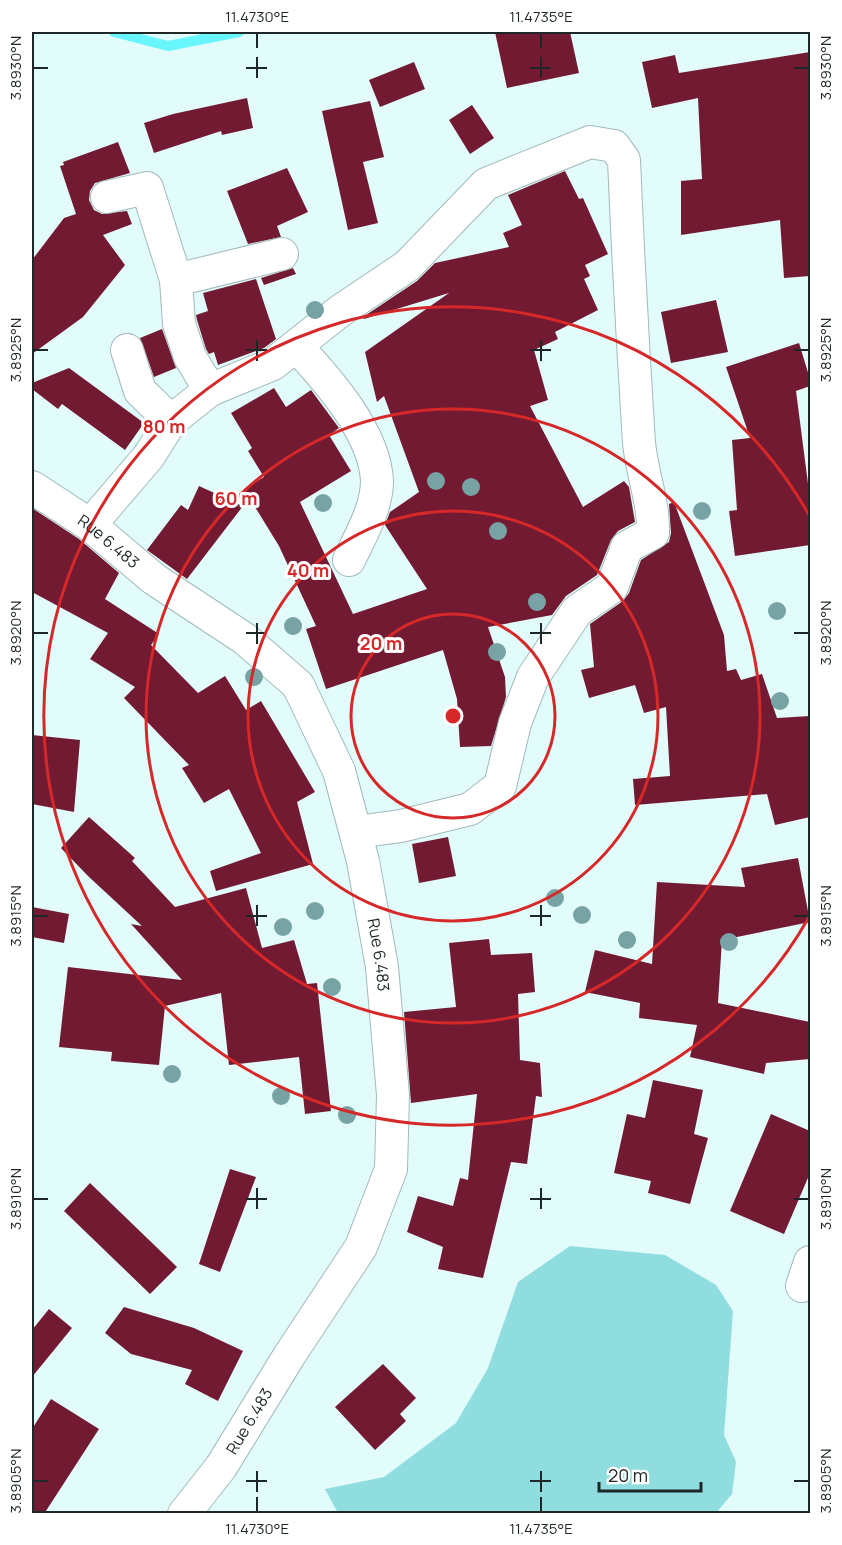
<svg xmlns="http://www.w3.org/2000/svg" width="842" height="1545" viewBox="0 0 842 1545" font-family="Manrope,sans-serif">
<rect width="100%" height="100%" fill="#e2fbfb"/>
<path fill="#90dde0" d="M570 1246 665 1255 716 1285 733 1311 724 1435 736 1462 732 1494 716 1513H338L325 1489 384 1477 456 1423 488 1368 518 1282Z"/>
<g fill="none" stroke-linecap="round" stroke-linejoin="round">
<path stroke="#68f6fc" stroke-width="10" d="M114 32 168 46 239 32"/>
</g>
<g fill="#721a32">
<path d="M495 32H570L579 73 507 88Z"/>
<path d="M810 52V276L784 278 780 220 681 235V181L702 179 698 98 652 108 642 62 675 55 679 73Z"/>
<path d="M414 62 425 89 380 107 369 80Z"/>
<path d="M247 98 253 128 222 135 221 131 154 153 144 123 173 114Z"/>
<path d="M370 101 384 157 363 162 378 223 348 230 322 111Z"/>
<path d="M472 105 494 138 470 154 449 120Z"/>
<path d="M118 142 130 173 95 183 90 191 89 200 94 210 102 214 127 211 132 224 103 235 125 265 83 317 32 354V260L64 218 76 214 60 166 64 165 63 162Z"/>
<path d="M287 168 308 212 277 226 281 237 248 244 227 191Z"/>
<path d="M565 171 579 199 583 198 608 254 585 265 590 276 584 279 598 310 555 332 558 339 534 350 548 400 530 406 583 507 624 481 629 487 635 522 618 531 611 540 597 575 566 596 552 615 488 627 505 677 506 697 491 746 460 747 457 699 443 650 326 689 306 629 316 626 279 546 244 489 264 477 248 451 252 448 231 413 274 388 286 407 311 390 339 428 329 435 351 471 300 502 353 614 427 589 385 525 390 512 419 492 384 396 377 402 365 352 449 293 364 319 363 317 417 281 435 263 509 247 503 233 522 225 508 195Z"/>
<path d="M293 268 296 274 264 285 261 278Z"/>
<path d="M256 279 276 339 264 348 218 365 214 352 209 354 206 349 197 320 196 315 208 311 203 293Z"/>
<path d="M716 300 728 352 671 363 661 312Z"/>
<path d="M162 329 176 368 154 377 140 338Z"/>
<path d="M799 343 810 379V386L796 391 810 499V545L735 556 729 511 737 510 732 440 750 438 726 367Z"/>
<path d="M69 368 144 423 125 450 62 404 58 409 32 389V383Z"/>
<path d="M199 486 243 506 187 579 147 550 181 505 188 510Z"/>
<path d="M674 502 724 635 727 671 736 669 741 680 762 674 777 718 810 716V817L775 825 767 794 635 805 633 779 670 776 666 707 644 713 635 685 589 698 581 670 594 667 590 624 623 601 629 593 641 560 669 542 671 533 669 504Z"/>
<path d="M32 508 79 539 119 573 105 599 159 634 151 645 198 693 225 676 246 710 261 701 315 792 297 802 313 864 216 891 210 871 261 853 229 789 204 803 182 768 189 765 124 698 135 687 90 659 108 633 32 592Z"/>
<path d="M32 735 80 740 74 812 32 804Z"/>
<path d="M89 817 135 858 132 861 175 907 246 888 262 948 294 940 307 984 317 983 331 1111 305 1114 299 1057 229 1065 221 993 165 1006 159 1065 111 1061 112 1052 59 1047 68 967 182 980 131 924 142 926 88 876 61 848Z"/>
<path d="M448 837 456 876 419 883 412 844Z"/>
<path d="M798 858 810 922 722 940 718 1003 810 1022V1059L766 1063 764 1074 690 1057 697 1025 639 1018 640 1003 585 992 595 950 652 964 657 882 745 887 741 868Z"/>
<path d="M32 907 69 914 64 943 32 937Z"/>
<path d="M489 939 491 955 532 953 535 992 518 994 520 1060 540 1063 542 1097 536 1096 527 1164 511 1162 483 1278 438 1269 443 1247 407 1232 418 1196 453 1206 460 1178 468 1180 477 1094 411 1103 404 1012 456 1007 449 943Z"/>
<path d="M653 1080 703 1090 694 1134 708 1138 690 1204 648 1193 651 1181 614 1173 627 1114 645 1118Z"/>
<path d="M771 1114 810 1131V1173L784 1234 730 1211Z"/>
<path d="M230 1169 256 1177 220 1272 199 1264Z"/>
<path d="M90 1183 177 1267 150 1294 64 1211Z"/>
<path d="M124 1307 194 1328 243 1351 218 1401 185 1384 192 1370 131 1354 105 1333Z"/>
<path d="M49 1309 72 1328 32 1377V1330Z"/>
<path d="M383 1364 416 1398 400 1414 406 1421 375 1450 335 1407Z"/>
<path d="M51 1399 99 1429 44 1514H32V1429Z"/>
</g>
<g fill="none" stroke-linecap="round" stroke-linejoin="round">
<g stroke="#a2babb" stroke-width="34">
<g id="street">
<path d="M107 197 147 188 176 280 179 324 190 357 210 390"/>
<path d="M176 280 282 254"/>
<path d="M297 347C328 380 375 433 377 481 377 508 360 537 349 560"/>
<path d="M127 350 140 391 171 421"/>
<path id="s1" d="M32 487 90 525 154 579 245 639 298 685 339 771 363 861 382 967 393 1095 391 1169 361 1247 289 1356 221 1467 184 1514"/>
<path d="M90 525 149 456 171 421 210 390 273 364 340 311 407 266 486 184 590 142 614 146 624 160C628 255 633 349 639 443 642 474 654 502 653 533L627 547 612 587 577 611 533 677 515 723 500 786 470 809 401 826 356 832"/>
<path d="M802 1286 810 1262"/>
</g>
</g>
<use href="#street" stroke="#fff" stroke-width="32"/>
</g>
<g fill="#77a3a5">
<circle cx="315" cy="310" r="9"/>
<circle cx="436" cy="481" r="9"/>
<circle cx="471" cy="487" r="9"/>
<circle cx="323" cy="503" r="9"/>
<circle cx="702" cy="511" r="9"/>
<circle cx="498" cy="531" r="9"/>
<circle cx="537" cy="602" r="9"/>
<circle cx="777" cy="611" r="9"/>
<circle cx="293" cy="626" r="9"/>
<circle cx="497" cy="652" r="9"/>
<circle cx="254" cy="677" r="9"/>
<circle cx="780" cy="701" r="9"/>
<circle cx="555" cy="898" r="9"/>
<circle cx="315" cy="911" r="9"/>
<circle cx="582" cy="915" r="9"/>
<circle cx="283" cy="927" r="9"/>
<circle cx="627" cy="940" r="9"/>
<circle cx="729" cy="942" r="9"/>
<circle cx="332" cy="987" r="9"/>
<circle cx="172" cy="1074" r="9"/>
<circle cx="281" cy="1096" r="9"/>
<circle cx="347" cy="1115" r="9"/>
</g>
<path fill="none" stroke="#1e2727" stroke-width="2" d="M257 33V48M541 33V48M257 57V78M541 57V78M33 68H48M246 68H267M530 68H551M794 68H809M257 340V361M541 340V361M33 350H48M246 350H267M530 350H551M794 350H809M257 623V644M541 623V644M33 633H48M246 633H267M530 633H551M794 633H809M257 905V926M541 905V926M33 916H48M246 916H267M530 916H551M794 916H809M257 1188V1209M541 1188V1209M33 1199H48M246 1199H267M530 1199H551M794 1199H809M257 1471V1492M541 1471V1492M33 1481H48M246 1481H267M530 1481H551M794 1481H809M257 1497V1512M541 1497V1512"/>
<g fill="none" stroke="#d62828" stroke-width="3">
<circle cx="453" cy="716" r="102"/>
<circle cx="453" cy="716" r="205"/>
<circle cx="453" cy="716" r="307"/>
<path d="M809 917A409 409 0 1 1 809 515"/>
</g>
<g text-anchor="middle" stroke-width="6" stroke-linejoin="round" paint-order="stroke">
<g font-size="16" fill="#1e2727" stroke="#fff">
<text dy="6" stroke="none"><textPath href="#s1" startOffset="94">Rue 6.483</textPath></text>
<text dy="6" stroke="none"><textPath href="#s1" startOffset="616">Rue 6.483</textPath></text>
<text transform="translate(249 1421) rotate(-59)" y="6">Rue 6.483</text>
</g>
</g>
<circle cx="453" cy="716" r="9" fill="#d62828" stroke="#fff" stroke-width="3"/>
<g font-size="18" text-anchor="middle" font-weight="bold" fill="#d62828" stroke="#fff" stroke-width="6" stroke-linejoin="round" paint-order="stroke">
<text x="164" y="433">80 m</text>
<text x="236" y="505">60 m</text>
<text x="308" y="577">40 m</text>
<text x="381" y="650">20 m</text>
</g>
<rect width="842" height="1545" fill="none" stroke="#ffffff" stroke-width="66"/>
<path d="M599 1482v9h102v-9" fill="none" stroke="#1e2727" stroke-width="3"/>
<text x="608" y="1482" font-size="18" fill="#1e2727" stroke="#ffffff" stroke-width="4.5" paint-order="stroke">20 m</text>
<rect x="33" y="33" width="776" height="1479" fill="none" stroke="#1e2727" stroke-width="2"/>
<g font-size="15" text-anchor="middle" fill="#1e2727">
<text x="257" y="22">11.4730°E</text>
<text x="541" y="22">11.4735°E</text>
<text transform="translate(16 68) rotate(-90)" y="5">3.8930°N</text>
<text transform="translate(826 68) rotate(-90)" y="5">3.8930°N</text>
<text transform="translate(16 350) rotate(-90)" y="5">3.8925°N</text>
<text transform="translate(826 350) rotate(-90)" y="5">3.8925°N</text>
<text transform="translate(16 633) rotate(-90)" y="5">3.8920°N</text>
<text transform="translate(826 633) rotate(-90)" y="5">3.8920°N</text>
<text transform="translate(16 916) rotate(-90)" y="5">3.8915°N</text>
<text transform="translate(826 916) rotate(-90)" y="5">3.8915°N</text>
<text transform="translate(16 1199) rotate(-90)" y="5">3.8910°N</text>
<text transform="translate(826 1199) rotate(-90)" y="5">3.8910°N</text>
<text transform="translate(16 1481) rotate(-90)" y="5">3.8905°N</text>
<text transform="translate(826 1481) rotate(-90)" y="5">3.8905°N</text>
<text x="257" y="1534">11.4730°E</text>
<text x="541" y="1534">11.4735°E</text>
</g>
</svg>
